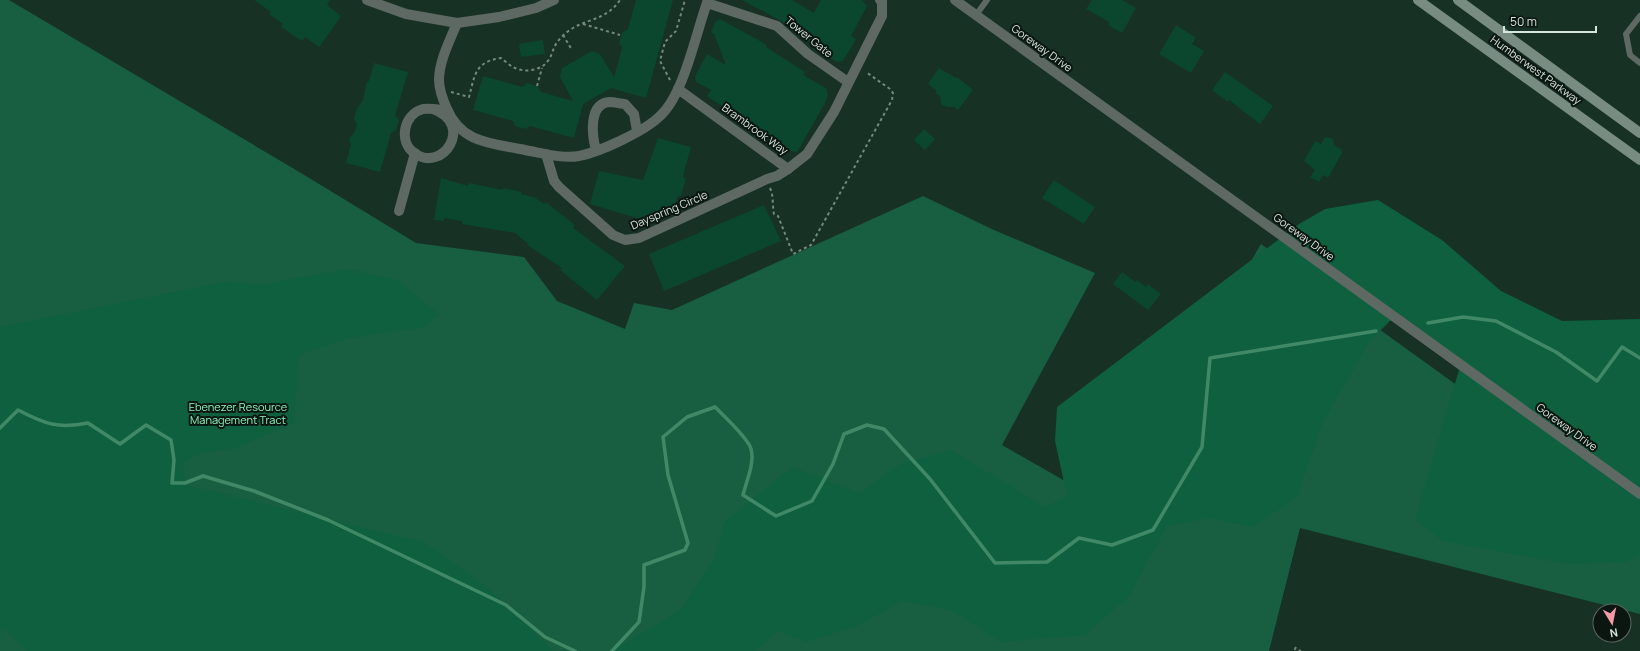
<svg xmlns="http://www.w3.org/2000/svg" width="1640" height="651" viewBox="0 0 1640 651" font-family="Manrope,sans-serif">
<rect width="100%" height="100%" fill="#173124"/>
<path fill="#185f41" d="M0 0H9L301 173 416 243 524 257 557 301 625 329 634 303 672 310 923 196 994 230 1095 273 1002 445 1107 505 1261 244 1640 517V614L1300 528 1269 651H0Z"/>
<g fill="#0e603f">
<path d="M1378 200 1442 240 1501 291 1562 321 1640 319V555L1626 562 1568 564 1443 541 1415 519 1459 370 1394 317 1369 342 1322 424 1297 497 1253 527 1209 518 1167 526 1129 596 1085 635 1001 642 951 610 903 601 854 627 806 642 778 631 755 651H612L681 610 714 558 725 522 792 467 859 493 899 465 951 450 1045 507 1067 496 1055 441 1057 407 1299 224 1325 209Z"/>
<path d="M346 269 397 280 440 315 423 327 348 338 299 355 294 423 236 448 200 453 183 463 186 485 423 542 486 586 553 651H27L5 630 0 631V327L229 281 261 285Z"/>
</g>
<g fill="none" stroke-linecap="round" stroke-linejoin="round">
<g stroke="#418966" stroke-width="3.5">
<path d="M1428 323 1463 317 1496 321 1556 352 1597 381 1622 347 1640 358"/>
<path d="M0 428 18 410C45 424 58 429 88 423L120 444 146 425 171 440 174 460 172 483H185L203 476 254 491 328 520 506 605 545 637 575 651"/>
<path d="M612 651 639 622 644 587V565L685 550 688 543 668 475 663 437 687 417 715 407C723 415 749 439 751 449 755 463 746 482 743 495L776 516 812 501 833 464 844 434 867 425 884 429 930 479 995 563 1047 562 1079 538 1112 545 1153 530 1202 447 1210 358 1376 331"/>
</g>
</g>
<g fill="#0a472e">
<path d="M254 0H330L327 5 340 15V18L319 47 305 37 302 41 281 27 283 24 269 14 271 12Z"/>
<path d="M636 0H673L646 98 611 88 583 104 574 138 530 126 526 129 515 126 513 121 473 110 483 76 523 87 527 83 537 86 541 92 573 101 560 77 562 68 592 51 600 54 614 77 622 48 619 43 622 33 628 29Z"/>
<path d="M742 0H792L814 13 821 0H862L867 6 851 36 856 39 843 61 837 62 813 48 815 46 798 36 781 21Z"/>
<path d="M1092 0H1122L1136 8 1122 33 1108 25 1109 22 1086 9Z"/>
<path d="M720 19 767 45 766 47 805 72 803 74 808 78 826 88 828 95 825 103 797 152 791 151 762 136 763 135 749 126V124L707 96 711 90 696 82 695 76 707 54 726 65 714 34 711 33 715 22Z"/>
<path d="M1176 25 1196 38 1192 44 1204 51 1191 73 1159 54Z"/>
<path d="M543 40 545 54 521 57 519 44Z"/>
<path d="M374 63 408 72 395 116 399 120 396 130 391 133 380 172 346 163 351 144 349 141 351 136 354 133 357 124 354 118 357 109 363 100 366 84 369 81Z"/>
<path d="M939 68 956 78 957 77 973 90 958 110 954 107H946L941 104 940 96 935 93 937 91 928 84Z"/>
<path d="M1225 72 1273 106 1260 124 1229 100 1228 102 1212 90Z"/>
<path d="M924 129 935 139 925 150 914 140Z"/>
<path d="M1328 137 1333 139 1334 145 1341 149 1342 153 1328 178 1323 175 1319 182 1310 177 1315 170 1304 161 1315 141 1321 144 1324 138Z"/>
<path d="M658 138 691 147 685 168 683 178H686L681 196H678L674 207 647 221 590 204 599 171 643 180Z"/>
<path d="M441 178 468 186 469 183 503 190V188L521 192V194L534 197 544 204 546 202 575 225 573 228 625 266 597 300 560 270 562 268 527 245 528 244 515 233 462 224V221L444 218V221L434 220Z"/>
<path d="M1054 180 1095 207 1084 224 1042 198Z"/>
<path d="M764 205 781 241 664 291 649 254Z"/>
<path d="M1122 272 1136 282 1137 280 1146 287 1148 284 1161 294 1148 310 1113 284Z"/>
</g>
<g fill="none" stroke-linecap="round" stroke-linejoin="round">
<g stroke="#75897e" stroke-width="2" stroke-dasharray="3 3" stroke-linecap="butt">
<path d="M583 24 620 35"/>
<path d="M563 35 572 50"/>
<path d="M670 80 660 61 665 42 676 31 685 0"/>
<path d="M537 86 542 68"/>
<path d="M451 92 469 97C475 74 475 62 501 58 505 61 509 65 513 67 523 73 540 71 547 62 551 58 552 52 554 48 557 40 566 32 573 28 591 18 607 19 620 0"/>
<path d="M770 188C774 197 772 205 774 214L778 216 793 254 811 245 892 100 893 93 890 89 866 72"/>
<path d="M1296 647 1295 649 1301 651"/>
</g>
<g stroke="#5d6962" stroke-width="6">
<path d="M976 15 987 0"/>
<path d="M1640 16 1626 34 1630 55 1640 63"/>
</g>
<g stroke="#5d6962" stroke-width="10">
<path d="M367 0 406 14 457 23 499 17 536 8 554 0"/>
<path d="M707 3 777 26 808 54 848 82"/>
<path d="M457 23C450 40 439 61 439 80 439 90 443 100 447 109 462 144 492 143 525 150 542 153 562 159 579 156 600 152 645 131 660 116 684 95 696 32 708 0"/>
<path d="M678 89 788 169 807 154 834 112 882 16V1L880 0"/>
<path d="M433 109C475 124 443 174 414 153 398 141 404 114 423 109 431 108 440 110 448 111"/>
<path d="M596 150C592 136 588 103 610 102 615 102 621 104 625 104L634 114 637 131"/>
<path d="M546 154 554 181 559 187 613 235 625 240 639 238 767 179 777 176 788 169"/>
<path d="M399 211 415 153"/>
</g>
<path stroke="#5d6962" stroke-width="10" d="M955 0 1640 494"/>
<g stroke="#798c81" stroke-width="10">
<path d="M1418 0 1640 160"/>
<path d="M1458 0 1640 133"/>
</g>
</g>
<g text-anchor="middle" stroke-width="4" stroke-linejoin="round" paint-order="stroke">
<g font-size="11" fill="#d7e6dd" stroke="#0b1610">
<text transform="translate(809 37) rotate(39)" y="4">Tower Gate</text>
<text transform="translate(1042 48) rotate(36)" y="4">Goreway Drive</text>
<text transform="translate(1536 70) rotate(36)" y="4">Humberwest Parkway</text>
<text transform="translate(755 129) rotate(36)" y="4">Brambrook Way</text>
<text transform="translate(669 210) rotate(-23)" y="4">Dayspring Circle</text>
<text transform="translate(1304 237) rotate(36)" y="4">Goreway Drive</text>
<text transform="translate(1567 427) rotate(36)" y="4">Goreway Drive</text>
</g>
<g font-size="11" fill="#8df5c0" stroke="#0b1610">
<text x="238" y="411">Ebenezer Resource<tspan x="238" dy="13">Management Tract</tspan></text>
</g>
</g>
<g transform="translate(1612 623) rotate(170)"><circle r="19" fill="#0b1610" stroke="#5d6962"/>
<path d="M0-3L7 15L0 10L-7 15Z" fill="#f39aa7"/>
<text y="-6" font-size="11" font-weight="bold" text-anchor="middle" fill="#d7e6dd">N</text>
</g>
<path d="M1504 26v6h92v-6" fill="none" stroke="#d7e6dd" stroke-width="2"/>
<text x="1510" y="26" font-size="12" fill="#d7e6dd" stroke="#0b1610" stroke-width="3" paint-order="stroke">50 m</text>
</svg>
